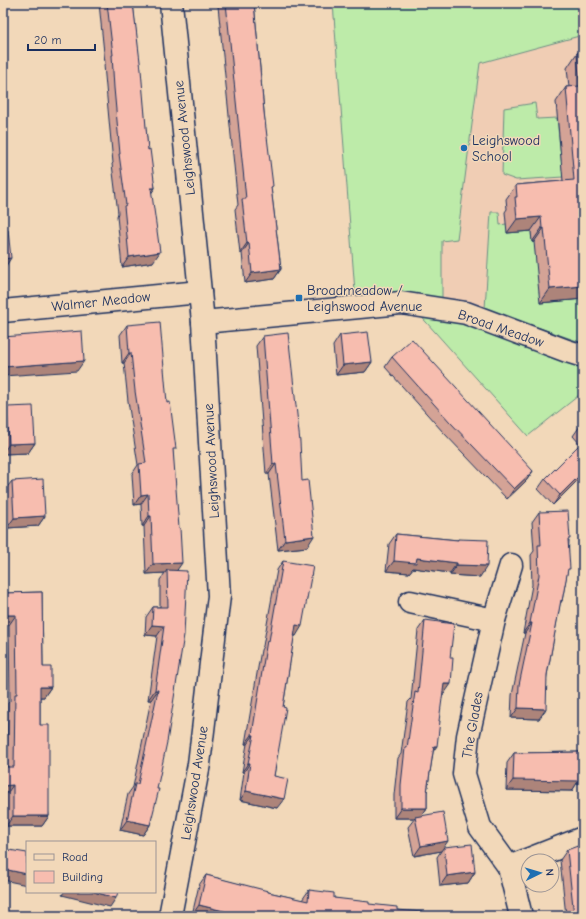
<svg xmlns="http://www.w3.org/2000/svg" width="586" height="919" viewBox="0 0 586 919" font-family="'Comic Neue',sans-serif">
<rect width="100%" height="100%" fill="#f2d8b9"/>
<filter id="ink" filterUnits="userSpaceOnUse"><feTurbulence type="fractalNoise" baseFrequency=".025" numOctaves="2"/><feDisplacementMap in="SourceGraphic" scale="8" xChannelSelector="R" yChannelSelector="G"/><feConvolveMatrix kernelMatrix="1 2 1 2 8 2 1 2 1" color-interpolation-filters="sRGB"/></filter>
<g filter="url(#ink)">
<path fill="#f0cdb4" d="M333 3H583V343L464 302 397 293 355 292Z"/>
<g fill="#bdeba9" stroke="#6c8d84">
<path d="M333 3H583V35L480 63 457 239 442 241V299L397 293 355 292Z"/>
<path d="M535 103 537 119 557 118 563 177 516 180 502 175 504 108Z"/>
<path d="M491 212H499L500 225 506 224 531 231 532 242 574 239 583 299V343L485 309Z"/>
<path d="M418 313 462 318 583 363V392L528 436Z"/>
</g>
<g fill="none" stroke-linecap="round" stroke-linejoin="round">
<g stroke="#1b2f5e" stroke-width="25">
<g id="minor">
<path d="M3 311 200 292"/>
<path d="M203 322 401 303 466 313 567 351 583 356"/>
<path d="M511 565 494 620 468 736 464 774 480 827 509 867 521 916"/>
<path d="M410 602 494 620"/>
<path d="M509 867 583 838"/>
<path d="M170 916 199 764 219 596 203 322 171 3"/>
</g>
</g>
<use href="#minor" stroke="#f2d8b9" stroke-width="22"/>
</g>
<g fill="#d4a396" stroke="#1b2f5e">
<path d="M99 3H133L148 150 155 188 151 193 153 262 122 267 117 216 118 213 112 164 113 163 107 98 104 65 105 63Z"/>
<path d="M219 3H254L271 188 281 269 274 279 245 283 242 253H240L235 209 238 205 218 6Z"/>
<path d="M577 53H583V299L540 303 534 242H532L531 231 507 233 505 212 507 209 506 199 516 185 563 181 556 102 566 87H569L567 68Z"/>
<path d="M127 325 167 403 173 453 177 570 150 825 143 835 120 830 128 794 133 787 151 700H148L157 636 145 635 146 617 153 607H160V580L165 573 146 574 144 526H142L141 504 134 505 132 474 138 465 128 401 124 363H122L120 335Z"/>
<path d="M340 335 372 362 365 372 336 375 333 346Z"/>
<path d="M263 336 307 547 278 550 269 474H266L256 346Z"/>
<path d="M392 357 533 471 526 481 507 499 443 432 385 367Z"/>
<path d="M7 407 35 443 28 453 3 454V412Z"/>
<path d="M583 424V475L553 505 538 489 545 479 580 444 573 436 580 426Z"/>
<path d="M12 481 45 516 38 526 7 528 4 491Z"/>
<path d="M539 512 569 541 567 573 562 601 560 604 539 719 511 718 512 695 525 633H523L532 585 531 555 534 551 532 522Z"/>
<path d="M396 534 458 540V539L480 577 450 575V573L413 568 409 573 386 571 389 544Z"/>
<path d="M283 561 296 636H294L283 707 274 776 277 808 240 800 244 772H242L247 744H245L261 650 263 646 277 570Z"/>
<path d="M42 592 43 667 51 687 44 697H40V725L49 816 42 826H6V795H3V767H7L8 703 10 701 9 625H3V593Z"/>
<path d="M425 620 444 694H442L433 752 427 792V808L422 815 444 847 475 872 468 883 440 886 437 857 441 851 414 856 408 827 415 818H394V795L398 758 401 754 408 702 411 699 418 630Z"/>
<path d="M583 747V783H577L572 791 506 790 507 763 514 753 579 752Z"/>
<path d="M567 850 583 916H566L560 860Z"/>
<path d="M206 875 268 892 302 900 309 890 334 898 397 910 423 916H197L192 915 199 885Z"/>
</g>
<g fill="#ad847a" stroke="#1b2f5e">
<path d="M151 188H155L148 198Z"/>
<path d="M541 217 531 231 507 233 517 219Z"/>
<path d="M542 228H544L534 242H532Z"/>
<path d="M247 243H249L242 253H240Z"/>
<path d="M160 252 153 262 122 267 129 257Z"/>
<path d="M11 258 4 269H3V259Z"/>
<path d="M281 269 274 279 245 283 252 273Z"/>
<path d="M583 286V299L540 303 550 289Z"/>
<path d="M129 353H131L124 363H122Z"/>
<path d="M84 361 77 371 3 376V367Z"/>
<path d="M372 362 365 372 336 375 343 365Z"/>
<path d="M35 443 28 453 3 454V453L9 444Z"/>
<path d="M273 464H276L269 474H266Z"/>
<path d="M533 471 526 481 507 499 514 489Z"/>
<path d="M583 472V475L553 505 560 495Z"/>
<path d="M148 494 141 504 134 505 141 495Z"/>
<path d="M45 516 38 526 7 528 14 518Z"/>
<path d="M149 516H151L144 526H142Z"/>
<path d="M314 536 307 547 278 550 285 540Z"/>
<path d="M417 558 457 563 450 573 413 568 409 573 386 571 394 561Z"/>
<path d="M182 563 175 573 167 570 165 573 146 574 153 564Z"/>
<path d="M457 565 487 566 480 577 450 575Z"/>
<path d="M3 615H16L9 625H3Z"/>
<path d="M530 623H532L525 633H523Z"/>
<path d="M152 625 164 626 157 636 145 635Z"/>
<path d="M296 625 302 626 296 636 289 635Z"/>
<path d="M444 684H451L444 694H437Z"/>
<path d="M40 687H51L44 697H33Z"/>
<path d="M155 690H158L151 700H148Z"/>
<path d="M518 708 546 709 539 719 511 718Z"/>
<path d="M252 735H254L247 744H245Z"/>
<path d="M434 746H437L430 756Z"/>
<path d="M248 763H250L244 772H242Z"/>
<path d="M579 773H583V783H577L572 791 506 790 513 780Z"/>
<path d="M13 785 6 795H3V786Z"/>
<path d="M246 791 284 799 277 808 240 800Z"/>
<path d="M401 808H427L420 818 415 817V818H394Z"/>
<path d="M13 816H49L42 826H6Z"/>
<path d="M127 820 150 825 143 835 120 830Z"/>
<path d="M448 841 441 851 414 856 421 846Z"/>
<path d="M3 869 27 874V885L3 880Z"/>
<path d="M475 872 468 883 440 886 447 876Z"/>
<path d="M64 892H94L116 898 110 907 62 895Z"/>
<path d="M199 905 244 916H197L192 915Z"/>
</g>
<g fill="#f7bdaf" stroke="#1b2f5e">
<path d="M107 3H133L141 70 148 150 150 149 155 188H151L160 252 129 257 124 206 126 205 119 154H120L114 88 112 55H113Z"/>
<path d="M226 3H254L264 112 273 186 271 187 281 269 252 273 249 243H247L242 199H246Z"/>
<path d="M577 53H583V286L550 289 544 228H542L541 217 517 219 515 197H517L516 185 574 180 566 87 580 86Z"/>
<path d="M3 230H8L11 258 3 259Z"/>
<path d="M160 322 167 403 170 402 176 449H173L179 528H180L182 563 153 564 151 516H149L148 494 141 495 139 464 146 463 135 391 131 353H129L127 325Z"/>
<path d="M82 331 84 361 3 367V337Z"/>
<path d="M368 332 372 362 343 365 340 335Z"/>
<path d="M288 333 300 442 302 481 308 480 314 536 285 540 276 464H273L263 336Z"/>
<path d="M412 339 533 471 514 489 450 422 392 357Z"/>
<path d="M33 406 35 443 9 444 7 407Z"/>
<path d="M583 424V429L580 426Z"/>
<path d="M580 444 583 447V472L560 495 545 479Z"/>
<path d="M43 479 45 516 14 518 12 481Z"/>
<path d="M568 511 570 539H568L570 569H568L562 601 561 600 547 675 546 709 518 708 519 685 532 623H530L539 575 538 545H541L539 512Z"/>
<path d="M396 534 458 540V539L488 540 487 566 457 565V563L417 558 416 563 394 561Z"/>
<path d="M283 561 313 566 302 626 296 625 283 707 286 708 274 776 288 779 284 799 246 791 250 763H248L254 735H252L267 640 269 641Z"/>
<path d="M167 570 187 571 184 635 167 742 157 789H159L150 825 127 820 135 784H138L158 690H155L164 626 152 625 153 607H168Z"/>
<path d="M42 592 43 667H51V687H40V725H49V816H13V785L3 786V767H14L15 694H17L16 615H3V593Z"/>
<path d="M425 620 454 624 450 658H453L451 684H444L439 721H440L437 746H434L427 792V808H401V785L405 748H407L415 692 418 693Z"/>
<path d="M583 752V773H579V781L513 780 514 753Z"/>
<path d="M443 812 448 841 421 846 415 817Z"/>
<path d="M472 844 475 872 447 876 444 847Z"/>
<path d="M583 844V916H574L567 850Z"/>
<path d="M3 849 27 853V874L3 869Z"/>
<path d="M206 875 268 891V892L308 901 309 890 334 893V898L369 902V904L397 907V910L423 912V916H244L199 905Z"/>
<path d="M94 892H118L116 898Z"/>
</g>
</g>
<g fill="#1f6fb2" stroke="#f2d8b9" stroke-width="1.5">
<circle cx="464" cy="148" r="4"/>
<rect x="295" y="294" width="8" height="8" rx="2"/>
</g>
<g text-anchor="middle" stroke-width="3" stroke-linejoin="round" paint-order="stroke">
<g font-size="14" fill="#1b2f5e" stroke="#f2d8b9">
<text transform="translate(184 138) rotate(-96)" y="5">Leighswood Avenue</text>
<text transform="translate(101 301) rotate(-6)" y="5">Walmer Meadow</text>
<text transform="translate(501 328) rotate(19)" y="5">Broad Meadow</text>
<text transform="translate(211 461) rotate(-93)" y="5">Leighswood Avenue</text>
<text transform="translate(472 725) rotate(-80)" y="5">The Glades</text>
<text transform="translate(194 783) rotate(-81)" y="5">Leighswood Avenue</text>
</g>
<g font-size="14" fill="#1b2f5e" stroke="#f2d8b9" text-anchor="start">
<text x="472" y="145">Leighswood<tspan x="472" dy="16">School</tspan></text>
<text x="307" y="295">Broadmeadow /<tspan x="307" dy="16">Leighswood Avenue</tspan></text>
</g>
</g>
<rect width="586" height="919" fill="none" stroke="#f2d8b9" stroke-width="16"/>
<rect x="8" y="8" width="570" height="903" fill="none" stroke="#1b2f5e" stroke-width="1.5" filter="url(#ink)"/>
<rect x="26" y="841" width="130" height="52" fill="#f2d8b9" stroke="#9c9495"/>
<rect x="34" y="854" width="20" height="6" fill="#f2d8b9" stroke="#9c9495"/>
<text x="62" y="861" font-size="12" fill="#1b2f5e">Road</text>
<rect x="34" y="871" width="20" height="12" fill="#f7bdaf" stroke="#9c9495"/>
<text x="62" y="881" font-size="12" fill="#1b2f5e">Building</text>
<g transform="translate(540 873) rotate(85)"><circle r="19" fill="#f2d8b9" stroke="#9c9495"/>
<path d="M0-3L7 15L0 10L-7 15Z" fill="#1f6fb2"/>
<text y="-6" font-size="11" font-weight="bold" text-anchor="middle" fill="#1b2f5e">N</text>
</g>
<path d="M28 44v6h67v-6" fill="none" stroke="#1b2f5e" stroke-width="2"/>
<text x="34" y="44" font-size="12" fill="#1b2f5e" stroke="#f2d8b9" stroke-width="3" paint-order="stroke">20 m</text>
</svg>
